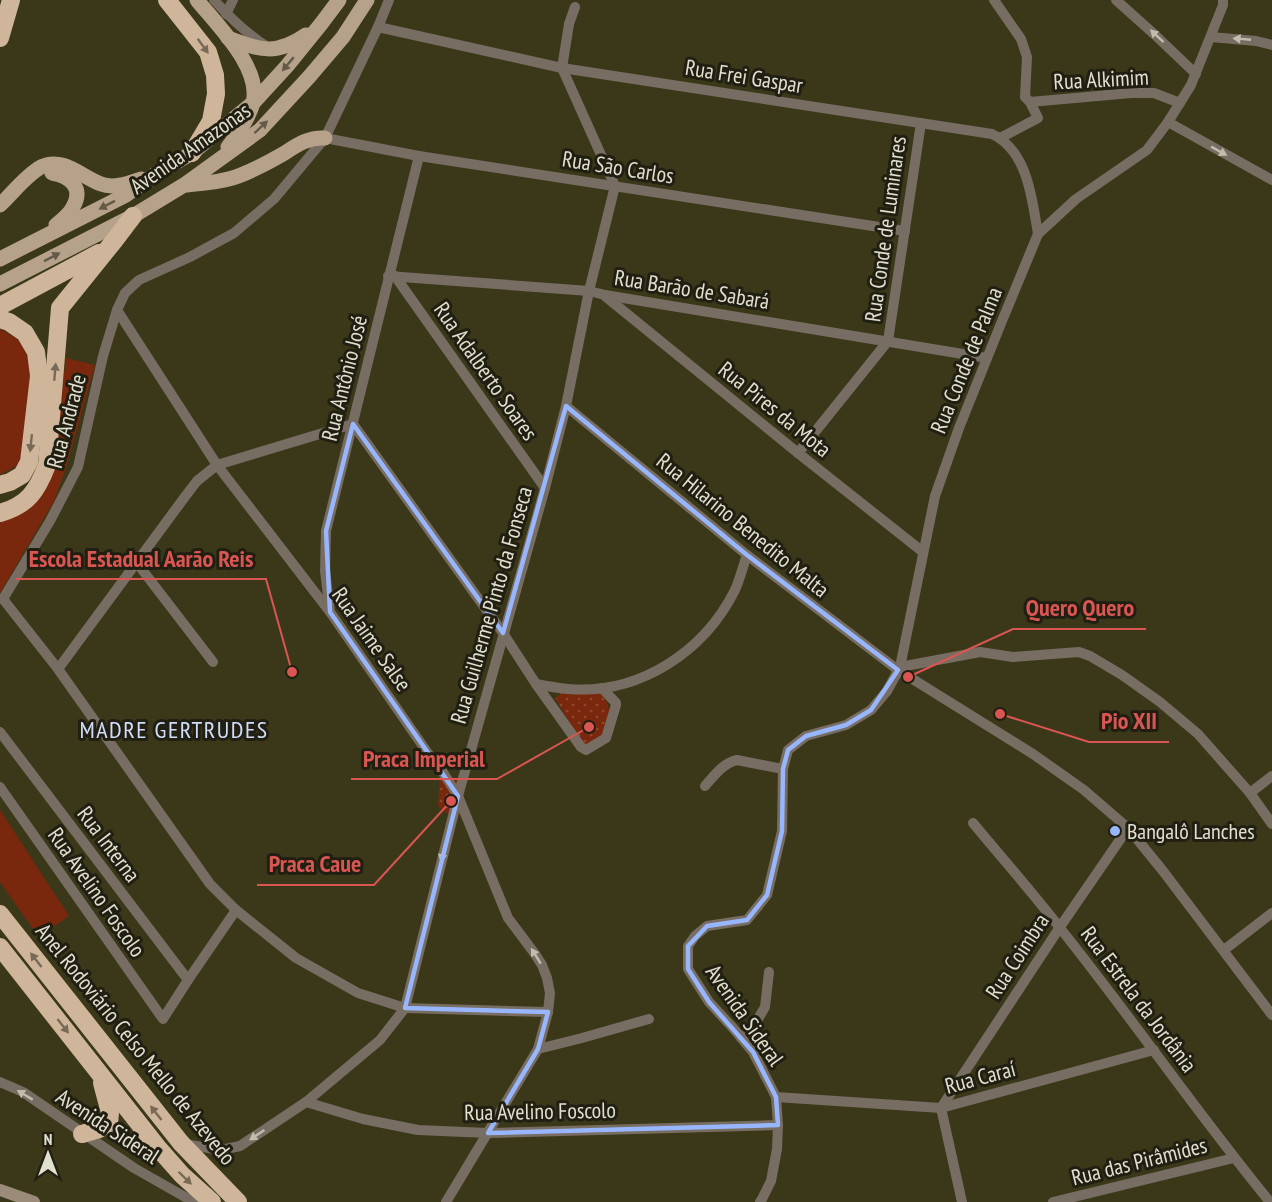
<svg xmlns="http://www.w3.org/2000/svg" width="1272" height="1202" viewBox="0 0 1272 1202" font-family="'PT Sans Narrow',sans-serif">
<defs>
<pattern id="park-dots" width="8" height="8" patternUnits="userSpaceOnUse" patternTransform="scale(1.5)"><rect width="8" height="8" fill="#7a280d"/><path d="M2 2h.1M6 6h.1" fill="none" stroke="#8d472f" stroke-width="1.8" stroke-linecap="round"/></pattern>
</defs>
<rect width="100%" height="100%" fill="#3b381a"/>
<g fill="#7a280d">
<path d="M0 329 16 338 23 345 29 361V389L23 456 16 466 2 474H0Z"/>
<path d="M66 358 95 365 66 468 54 501 0 593V520L13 516 41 497 53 467Z"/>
<path d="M0 810 69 916 39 937 0 882Z"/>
</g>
<g fill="url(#park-dots)">
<path d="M566 689 598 690 607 702 611 716 601 739 584 747 555 698Z"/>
<path d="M465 778 464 796V814L452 817 438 806 440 780Z"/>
</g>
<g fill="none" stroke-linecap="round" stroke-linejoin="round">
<g stroke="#776d62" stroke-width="10">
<path d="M214 0C230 18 246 33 266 46"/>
<path d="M994 0 1021 39 1027 57 1025 97 1030 102 1038 118 1000 138"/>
<path d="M1116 0 1154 34 1196 74"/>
<path d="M226 14 233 0"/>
<path d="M378 27 562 68 992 134C1028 151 1032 199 1038 234"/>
<path d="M1211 37 1256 41 1272 45"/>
<path d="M1030 102 1131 93H1154L1180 103"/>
<path d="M1168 122 1272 180"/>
<path d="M325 138 419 156 905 231"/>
<path d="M388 276 589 291 605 295 987 358"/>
<path d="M395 276 545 488"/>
<path d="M605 296 798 453 923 552"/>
<path d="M117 310 217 465 330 612 427 752 442 771 458 796 508 918 535 954 542 965 547 978 550 993 548 1012 538 1049 446 1202"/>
<path d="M566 406 747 555 898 670 1033 754 1084 790 1128 828 1163 871 1272 1015"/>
<path d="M798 453 888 341 921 123"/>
<path d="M137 563 213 662"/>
<path d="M3 599 50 521 78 467 103 356 117 310 125 293 139 280 190 257 234 233 274 199 325 138 378 27 389 0"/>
<path d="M3 599 58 669 210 884 236 910 296 958 358 993 405 1008 548 1012"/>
<path d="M330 612 325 571 326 531 419 156"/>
<path d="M900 667 980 652 1013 657 1079 652 1090 656 1122 675 1160 702 1198 734 1250 793 1272 824"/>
<path d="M58 669 184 498 197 481 217 465 353 424 503 633 536 684 581 747 586 750 606 738 616 705V703L602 688"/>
<path d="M536 684C546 686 557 688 568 689 639 695 704 652 735 590 740 579 743 566 747 555"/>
<path d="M0 732 188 980"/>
<path d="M705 786C714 776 723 763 737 760L783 769"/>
<path d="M0 787 163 1019 188 980 236 910"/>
<path d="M1250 793 1272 776"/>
<path d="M973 823C1002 858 1032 892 1060 928 1132 1018 1197 1113 1270 1202"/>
<path d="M1224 950 1272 913"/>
<path d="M741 1038 755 1024 765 1007 769 972"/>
<path d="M538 1049 582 1038 649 1019"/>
<path d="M0 1082 23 1092 134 1168 194 1202"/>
<path d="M776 1097 941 1108 1154 1050"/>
<path d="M306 1102 363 1119 418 1130 488 1133 778 1125"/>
<path d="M184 1144 221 1150 240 1146 306 1102 380 1040 405 1008 458 796 545 488 566 406 589 291 615 186 562 68 569 24 575 7"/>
<path d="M760 1202 762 1199 771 1181 777 1149 778 1125 776 1097 753 1052 733 1028 709 1002 688 969V946L695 936 707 926 747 920 767 895 782 831 783 769 788 750 806 736 846 725 871 710 887 691 900 667 935 496 959 428 1002 321 1038 234 1076 199 1147 150 1168 122 1191 85 1223 5V0"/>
<path d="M962 1202 941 1108 1060 927 1128 828"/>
<path d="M1053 1202 1234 1158"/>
</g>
<path stroke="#9b8b79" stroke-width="12" d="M0 1190 34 1202"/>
<g stroke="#b6a28b" stroke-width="15">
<path d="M197 0C217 25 262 68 253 103 249 118 237 135 228 147"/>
<path d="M228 38C260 50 276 56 306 35"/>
<path d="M52 173C70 176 84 188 73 207 70 214 62 220 56 225"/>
<path d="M187 185C205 183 224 182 241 175 256 169 269 162 283 154 297 145 308 137 325 138"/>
<path d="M0 205C13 193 25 176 41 167 62 156 82 177 101 184 114 189 129 183 141 179"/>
<path d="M0 259 126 195 154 175 192 153 254 102 287 66 321 24 339 0"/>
<path d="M0 284 133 216 184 185 260 130 309 77 343 37 367 0"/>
</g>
<g stroke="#cfb69b" stroke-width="18">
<path d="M167 0 208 52 215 75 216 94 211 121 192 153"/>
<path d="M0 38 11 0"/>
<path d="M0 306 99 253"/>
<path d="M0 319 9 322 25 333 36 352 39 376 29 462 22 475 10 482 0 485"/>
<path d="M0 513C28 505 37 491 47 465L60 308 114 241 133 216"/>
<path d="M0 914 181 1143 238 1202"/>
<path d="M0 947 159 1149 182 1175 212 1202"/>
<path d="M82 1134 99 1129 109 1123 110 1113 102 1083"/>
</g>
</g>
<defs><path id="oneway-solid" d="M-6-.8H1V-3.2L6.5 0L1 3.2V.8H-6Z" transform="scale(1.5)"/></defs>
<g fill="#c1bdae">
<use href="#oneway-solid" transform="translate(1157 36) rotate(-137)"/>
<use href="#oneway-solid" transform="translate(1242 39) rotate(-175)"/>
<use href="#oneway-solid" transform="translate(1219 151) rotate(29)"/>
<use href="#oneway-solid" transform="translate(443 853) rotate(104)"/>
<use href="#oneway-solid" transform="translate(536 956) rotate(-122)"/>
<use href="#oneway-solid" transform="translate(25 1095) rotate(-149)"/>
<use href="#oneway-solid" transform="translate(257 1135) rotate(146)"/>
</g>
<g fill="#786a56">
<use href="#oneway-solid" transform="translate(203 46) rotate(54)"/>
<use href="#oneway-solid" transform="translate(55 372) rotate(-85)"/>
<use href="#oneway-solid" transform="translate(31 443) rotate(96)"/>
<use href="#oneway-solid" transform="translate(36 960) rotate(-128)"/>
<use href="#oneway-solid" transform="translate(63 1026) rotate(52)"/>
<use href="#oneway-solid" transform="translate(156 1113) rotate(-128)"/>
<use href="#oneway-solid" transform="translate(185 1178) rotate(44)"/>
</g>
<g fill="#645a48">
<use href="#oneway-solid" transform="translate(288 64) rotate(130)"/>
<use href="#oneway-solid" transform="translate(261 127) rotate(-43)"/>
<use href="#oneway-solid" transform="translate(107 205) rotate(153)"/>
<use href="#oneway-solid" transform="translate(52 257) rotate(-27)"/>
</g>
<path fill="none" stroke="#98b6fd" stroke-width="4.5" stroke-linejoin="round" d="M566 406 747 555 898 670 871 710 846 725 806 736 788 750 783 769 782 831 767 895 747 920 707 926 688 946V969L709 1002 753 1052 776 1097 778 1125 488 1133 538 1049 548 1012 405 1008 458 796 330 612 326 531 353 424 503 633Z"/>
<circle fill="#98b6fd" stroke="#201f12" stroke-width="2" cx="1115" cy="831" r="6"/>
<g text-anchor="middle" stroke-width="6" stroke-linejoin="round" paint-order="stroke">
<g font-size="22" fill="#e1dfce" stroke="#201f12">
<text transform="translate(744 76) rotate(9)" y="8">Rua Frei Gaspar</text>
<text transform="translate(1101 79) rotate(-3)" y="8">Rua Alkimim</text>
<text transform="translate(190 148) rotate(-35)" y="8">Avenida Amazonas</text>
<text transform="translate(618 167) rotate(9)" y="8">Rua São Carlos</text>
<text transform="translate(885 229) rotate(-82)" y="8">Rua Conde de Luminares</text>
<text transform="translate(692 289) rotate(9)" y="8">Rua Barão de Sabará</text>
<text transform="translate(966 360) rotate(-68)" y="8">Rua Conde de Palma</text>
<text transform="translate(486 371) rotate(55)" y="8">Rua Adalberto Soares</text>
<text transform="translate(344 378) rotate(-76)" y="8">Rua Antônio José</text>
<text transform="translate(775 409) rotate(39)" y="8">Rua Pires da Mota</text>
<text transform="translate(66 421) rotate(-75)" y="8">Rua Andrade</text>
<text transform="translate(743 525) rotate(39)" y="8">Rua Hilarino Benedito Malta</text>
<text transform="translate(491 605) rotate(-74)" y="8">Rua Guilherme Pinto da Fonseca</text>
<text transform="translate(372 639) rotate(55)" y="8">Rua Jaime Salse</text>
<text transform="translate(109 844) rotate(53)" y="8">Rua Interna</text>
<text transform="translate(97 892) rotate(55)" y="8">Rua Avelino Foscolo</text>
<text transform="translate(1017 956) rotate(-57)" y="8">Rua Coimbra</text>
<text transform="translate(1139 999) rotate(53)" y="8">Rua Estrela da Jordânia</text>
<text transform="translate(745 1015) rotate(55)" y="8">Avenida Sideral</text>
<text transform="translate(136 1044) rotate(51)" y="8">Anel Rodoviário Celso Mello de Azevedo</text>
<text transform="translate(980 1077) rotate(-15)" y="8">Rua Caraí</text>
<text transform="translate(540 1111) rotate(-1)" y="8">Rua Avelino Foscolo</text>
<text transform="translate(108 1126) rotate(33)" y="8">Avenida Sideral</text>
<text transform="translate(1139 1161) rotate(-14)" y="8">Rua das Pirâmides</text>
</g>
<g font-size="22" fill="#e1dfce" stroke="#201f12" text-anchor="start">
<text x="1127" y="839">Bangalô Lanches</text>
</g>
<g font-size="24" letter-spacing="1.5" fill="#d0dcf8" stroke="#201f12">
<text x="174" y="738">MADRE GERTRUDES</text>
</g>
</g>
<path fill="none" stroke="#d95652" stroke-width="2" d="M292 672L266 579H16M908 677L1013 629H1146M1000 714L1089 742H1169M589 727L497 779H351M451 801L374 885H257"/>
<g fill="#d95652" stroke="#201f12" stroke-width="2">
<circle cx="292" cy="672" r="6"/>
<circle cx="908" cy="677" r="6"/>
<circle cx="1000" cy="714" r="6"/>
<circle cx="589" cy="727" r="6"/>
<circle cx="451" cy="801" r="6"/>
</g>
<g font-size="24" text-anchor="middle" font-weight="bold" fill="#d95652" stroke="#201f12" stroke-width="6" stroke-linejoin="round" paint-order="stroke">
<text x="141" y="567">Escola Estadual Aarão Reis</text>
<text x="1080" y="616">Quero Quero</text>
<text x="1129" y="729">Pio XII</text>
<text x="424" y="767">Praca Imperial</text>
<text x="315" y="872">Praca Caue</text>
</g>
<g transform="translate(48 1154)" stroke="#201f12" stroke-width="4.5" paint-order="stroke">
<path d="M0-4.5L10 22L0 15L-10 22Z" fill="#e1dfce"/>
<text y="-9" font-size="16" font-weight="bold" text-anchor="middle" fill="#e1dfce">N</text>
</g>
</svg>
